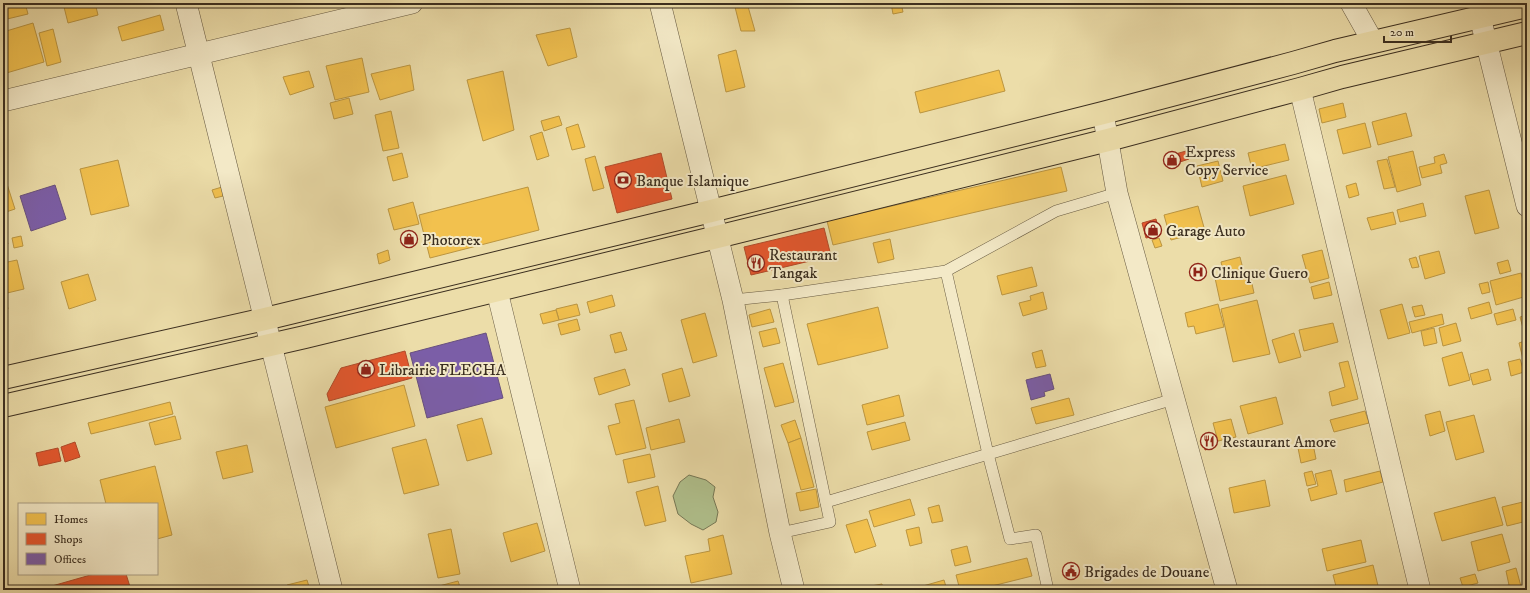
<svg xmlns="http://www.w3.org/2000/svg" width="1530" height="593" viewBox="0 0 1530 593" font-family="'IM FELL DW Pica',serif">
<rect width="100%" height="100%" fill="#ecdda9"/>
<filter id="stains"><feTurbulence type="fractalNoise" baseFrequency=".005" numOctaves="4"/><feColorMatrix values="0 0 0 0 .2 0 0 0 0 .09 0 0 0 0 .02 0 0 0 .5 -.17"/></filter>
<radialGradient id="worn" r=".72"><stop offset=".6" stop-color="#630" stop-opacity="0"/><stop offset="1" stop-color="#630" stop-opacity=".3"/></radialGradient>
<path fill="#b1c28e" stroke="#767856" d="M689 475 706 480 715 487 713 497 718 512 716 522 703 530 691 524 678 514 673 496 680 482Z"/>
<g fill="#f2c14e" stroke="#bb9540">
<path d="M3 3H25L28 14 3 20Z"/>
<path d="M63 3H95L98 15 68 23Z"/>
<path d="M734 3H747L755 31H741Z"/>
<path d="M891 3H901L903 12 893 14Z"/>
<path d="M160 15 164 30 122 41 118 27Z"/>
<path d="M33 23 44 62 3 74V32Z"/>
<path d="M570 28 577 57 548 66 536 35Z"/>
<path d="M53 29 61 62 47 66 39 33Z"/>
<path d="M736 50 745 87 726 92 718 55Z"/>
<path d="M362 58 369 92 335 100 326 66Z"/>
<path d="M410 65 414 90 380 100 371 74Z"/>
<path d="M999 70 1005 91 920 113 915 92Z"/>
<path d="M309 71 314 87 290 95 283 77Z"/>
<path d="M503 71 514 130 483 141 467 80Z"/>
<path d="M349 98 353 114 334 119 330 103Z"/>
<path d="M1525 99 1527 100V123H1525L1523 112Z"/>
<path d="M1343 103 1346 117 1322 123 1319 109Z"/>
<path d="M391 111 399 148 383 151 375 115Z"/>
<path d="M1406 113 1412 136 1378 145 1372 122Z"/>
<path d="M559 116 562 125 544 131 541 121Z"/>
<path d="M1365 123 1371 147 1343 154 1337 130Z"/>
<path d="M578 124 585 147 572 150 566 128Z"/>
<path d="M542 132 549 156 537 160 530 136Z"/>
<path d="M1285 144 1289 160 1252 169 1248 153Z"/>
<path d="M1413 151 1421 185 1397 192 1388 157Z"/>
<path d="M402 153 408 177 393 181 387 157Z"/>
<path d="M1444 154 1447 163 1440 165 1442 173 1422 178 1419 167 1435 163 1434 157Z"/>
<path d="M595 156 604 188 593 191 585 159Z"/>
<path d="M1387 159 1395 187 1384 189 1377 161Z"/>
<path d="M118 160 129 206 91 215 80 169Z"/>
<path d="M1218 161 1223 181 1202 187 1197 166Z"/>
<path d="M1061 167 1067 191 833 245 827 221Z"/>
<path d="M1286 175 1294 204 1250 216 1243 186Z"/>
<path d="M1356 183 1359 195 1349 198 1346 186Z"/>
<path d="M7 184 15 209 3 213V185Z"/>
<path d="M222 187 223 196 215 198 212 190Z"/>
<path d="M528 187 539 230 430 258 419 215Z"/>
<path d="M1489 190 1499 228 1475 234 1465 196Z"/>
<path d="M413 202 419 224 394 230 388 209Z"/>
<path d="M1423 203 1426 216 1400 222 1397 210Z"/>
<path d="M1198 206 1205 231 1171 240 1164 215Z"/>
<path d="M1393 212 1396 224 1371 230 1367 218Z"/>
<path d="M3 234H5L8 244 3 246Z"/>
<path d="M21 236 23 246 14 248 12 238Z"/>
<path d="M1159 238 1162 246 1155 248 1152 240Z"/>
<path d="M890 239 894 259 878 263 873 243Z"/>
<path d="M388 250 390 260 379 264 377 254Z"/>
<path d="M1322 250 1329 278 1310 283 1302 255Z"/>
<path d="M1439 251 1445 273 1425 279 1419 256Z"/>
<path d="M1240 257 1243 269 1224 274 1221 262Z"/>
<path d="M1416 257 1419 267 1412 268 1409 259Z"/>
<path d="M17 260 24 289 3 294V263Z"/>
<path d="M1508 260 1511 271 1500 274 1497 263Z"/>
<path d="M1032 267 1037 286 1002 295 997 276Z"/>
<path d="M1249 270 1254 293 1220 301 1215 278Z"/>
<path d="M1521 273 1527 296 1496 305 1490 281Z"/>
<path d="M88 274 96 300 69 309 61 282Z"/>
<path d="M1329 282 1332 295 1314 299 1311 287Z"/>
<path d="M1488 282 1490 292 1482 294 1479 284Z"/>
<path d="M1043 292 1047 309 1023 316 1019 303 1031 300 1030 296Z"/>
<path d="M612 295 615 306 590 313 587 302Z"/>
<path d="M6 299 8 309 3 310V300Z"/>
<path d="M1257 300 1270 354 1233 362 1221 309Z"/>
<path d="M1489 302 1492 313 1471 319 1468 308Z"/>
<path d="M577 304 580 315 559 320 556 309Z"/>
<path d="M1218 304 1224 327 1196 334 1194 326 1188 327 1185 313Z"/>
<path d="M1402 304 1410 333 1388 339 1380 310Z"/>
<path d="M1422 305 1425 315 1415 317 1412 307Z"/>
<path d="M878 307 888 348 818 365 807 324Z"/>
<path d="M770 309 774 322 752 327 749 315Z"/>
<path d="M1513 309 1516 320 1497 325 1494 314Z"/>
<path d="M556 310 559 320 543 324 540 314Z"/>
<path d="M705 313 717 356 693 363 681 320Z"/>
<path d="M1442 314 1444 324 1412 333 1409 322Z"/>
<path d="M1527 315V327L1523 328 1520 317Z"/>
<path d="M577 319 580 330 561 335 558 324Z"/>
<path d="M1333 323 1338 342 1304 351 1299 330Z"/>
<path d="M1456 323 1461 341 1443 346 1439 328Z"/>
<path d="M776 328 780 343 763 347 759 332Z"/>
<path d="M1434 328 1437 343 1424 346 1421 331Z"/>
<path d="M621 332 627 350 615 353 610 335Z"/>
<path d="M1294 333 1301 357 1279 363 1272 340Z"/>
<path d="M1527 340V371H1526L1519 343Z"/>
<path d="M1042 350 1046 366 1036 368 1032 353Z"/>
<path d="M1462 352 1470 380 1449 386 1442 358Z"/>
<path d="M1520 359 1524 372 1511 376 1508 362Z"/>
<path d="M1348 361 1358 399 1332 406 1329 392 1345 387 1339 363Z"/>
<path d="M783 363 794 402 775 407 764 368Z"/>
<path d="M682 368 690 396 669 402 662 374Z"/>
<path d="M625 369 630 385 599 395 594 378Z"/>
<path d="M1488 369 1491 380 1473 385 1470 374Z"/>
<path d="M404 385 415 426 336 448 325 407Z"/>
<path d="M899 395 904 416 867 425 862 405Z"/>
<path d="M1276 397 1283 424 1248 434 1240 406Z"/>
<path d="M1069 398 1074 415 1036 424 1031 408Z"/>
<path d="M634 400 646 448 616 455 608 426 620 423 615 404Z"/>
<path d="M170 402 173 414 91 434 88 423Z"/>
<path d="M1365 411 1369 423 1334 432 1330 420Z"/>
<path d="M1440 411 1445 431 1430 436 1425 415Z"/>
<path d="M1474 415 1484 452 1456 460 1446 422Z"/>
<path d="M175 416 181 439 155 445 149 423Z"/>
<path d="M482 418 492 454 467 461 457 425Z"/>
<path d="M679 419 685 442 651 450 646 428Z"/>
<path d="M1231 419 1236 437 1218 441 1213 423Z"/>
<path d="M795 420 801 438 788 443 781 425Z"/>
<path d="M905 422 910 440 872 450 867 432Z"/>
<path d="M801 438 814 487 801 490 788 443Z"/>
<path d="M426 439 439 485 404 494 392 448Z"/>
<path d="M1313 444 1316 459 1301 463 1298 448Z"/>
<path d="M247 445 253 472 223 479 216 452Z"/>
<path d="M650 454 655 477 628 483 623 460Z"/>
<path d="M155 466 172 535 157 539V504H106L100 480Z"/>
<path d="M1331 470 1337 494 1311 501 1308 489 1318 486 1315 474Z"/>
<path d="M1312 471 1316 484 1307 486 1304 473Z"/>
<path d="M1380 471 1383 482 1346 492 1344 480Z"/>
<path d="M1265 480 1270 506 1234 513 1229 488Z"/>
<path d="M658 486 666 521 645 526 636 492Z"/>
<path d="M816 489 819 507 800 511 796 493Z"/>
<path d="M1495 497 1503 525 1442 541 1434 513Z"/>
<path d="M910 499 915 515 874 527 869 511Z"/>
<path d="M1527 501V521L1507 526 1502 507Z"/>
<path d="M939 505 943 521 932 523 928 508Z"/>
<path d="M867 519 876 546 855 553 846 525Z"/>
<path d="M537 523 545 551 511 562 503 533Z"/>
<path d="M919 527 922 543 910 546 906 530Z"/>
<path d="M451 529 460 574 438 578 428 534Z"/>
<path d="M1502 534 1510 562 1478 571 1471 542Z"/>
<path d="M723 535 732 574 691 583 685 556 710 551 708 539Z"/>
<path d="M1361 540 1366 562 1327 571 1322 549Z"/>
<path d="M967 546 971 562 955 566 951 550Z"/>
<path d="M1027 558 1032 576 976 590H960L956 575Z"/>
<path d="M1373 565 1379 590H1337L1333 575Z"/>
<path d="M1516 568 1522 590H1498L1497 588 1509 585 1506 571Z"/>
<path d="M1475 574 1478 583 1463 587 1460 578Z"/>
<path d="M307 580 310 590H289L287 585Z"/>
<path d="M944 580 947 590H924L923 586Z"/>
<path d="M458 581 461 590H424Z"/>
<path d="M882 584 883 590H861L860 588Z"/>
</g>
<g fill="#e4572e" stroke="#b14b2a">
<path d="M1186 151 1189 159 1168 166 1165 157Z"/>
<path d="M661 153 672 199 617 213 605 167Z"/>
<path d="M1156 219 1160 235 1146 238 1142 223Z"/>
<path d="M824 228 831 256 751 275 744 247Z"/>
<path d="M405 351 412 378 329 401 327 394 341 368Z"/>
<path d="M1211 433 1215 447 1205 450 1202 436Z"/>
<path d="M75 442 80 457 65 462 61 447Z"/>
<path d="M58 448 61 461 39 466 36 453Z"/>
<path d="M94 574H126L131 590H38Z"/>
</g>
<g fill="#7b5ea7" stroke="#68507e">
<path d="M55 185 66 219 31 231 20 196Z"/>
<path d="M486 333 503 398 427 418 410 353Z"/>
<path d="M1050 374 1054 389 1044 392 1045 396 1031 400 1026 380Z"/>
</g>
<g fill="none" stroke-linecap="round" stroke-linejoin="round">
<g stroke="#675a42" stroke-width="12">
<g id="service">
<path d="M946 271 988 454 1010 539 1036 535 1048 590"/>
<path d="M733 300 782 295 946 271 1056 211 1117 193"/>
<path d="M826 502 1174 399"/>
<path d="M780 533 830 522 782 295"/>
</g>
</g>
<g stroke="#675a42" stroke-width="22">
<g id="minor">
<path d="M186 3 332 590"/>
<path d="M660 3 733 300 780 533 794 590"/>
<path d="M1351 3 1373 42"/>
<path d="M1480 17 1527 206"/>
<path d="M1300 89 1420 590"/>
<path d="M3 101 412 3"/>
<path d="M1103 113 1117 193 1227 590"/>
<path d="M497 291 570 590"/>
</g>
</g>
<g stroke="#3b2e1f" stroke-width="24">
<g id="primary">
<path d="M3 378 265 319 711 211 1103 113 1293 63 1335 51 1527 6"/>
<path d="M3 406 305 337 717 237 1108 140 1300 89 1342 77 1527 33"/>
</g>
</g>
<use href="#service" stroke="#f3e9c7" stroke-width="11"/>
<use href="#minor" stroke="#f3e9c7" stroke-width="21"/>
<use href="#primary" stroke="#ecdda9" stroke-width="22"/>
</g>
<defs>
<g id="shop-ring" transform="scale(0.9)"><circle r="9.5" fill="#f3e9c7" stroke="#8f2418" stroke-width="1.5"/><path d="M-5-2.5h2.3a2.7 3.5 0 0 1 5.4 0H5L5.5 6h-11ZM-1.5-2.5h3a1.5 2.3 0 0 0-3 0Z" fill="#8f2418"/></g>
<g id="bank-ring" transform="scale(0.9)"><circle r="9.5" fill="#f3e9c7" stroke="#8f2418" stroke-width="1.5"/><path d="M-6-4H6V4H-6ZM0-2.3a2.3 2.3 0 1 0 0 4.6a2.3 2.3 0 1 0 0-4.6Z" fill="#8f2418"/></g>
<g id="restaurant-ring" transform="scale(0.9)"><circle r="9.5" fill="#f3e9c7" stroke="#8f2418" stroke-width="1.5"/><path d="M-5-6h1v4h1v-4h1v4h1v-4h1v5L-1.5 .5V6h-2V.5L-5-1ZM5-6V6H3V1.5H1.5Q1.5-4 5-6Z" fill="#8f2418"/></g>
<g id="hospital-ring" transform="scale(0.9)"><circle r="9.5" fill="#f3e9c7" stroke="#8f2418" stroke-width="1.5"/><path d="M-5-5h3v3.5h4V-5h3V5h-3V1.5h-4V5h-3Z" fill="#8f2418"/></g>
<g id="civic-ring" transform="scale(0.9)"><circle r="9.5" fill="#f3e9c7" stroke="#8f2418" stroke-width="1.5"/><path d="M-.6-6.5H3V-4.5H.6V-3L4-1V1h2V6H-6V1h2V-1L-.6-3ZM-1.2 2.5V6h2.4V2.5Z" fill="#8f2418"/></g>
</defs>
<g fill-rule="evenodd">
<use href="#shop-ring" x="1172" y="160"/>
<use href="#bank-ring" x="623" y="180"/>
<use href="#shop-ring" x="1153" y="230"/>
<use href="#shop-ring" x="409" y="239"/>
<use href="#restaurant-ring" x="756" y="263"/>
<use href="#hospital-ring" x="1198" y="272"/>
<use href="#shop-ring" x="366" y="369"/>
<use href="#restaurant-ring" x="1209" y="441"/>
<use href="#civic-ring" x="1071" y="571"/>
</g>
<g text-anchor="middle" stroke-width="4" stroke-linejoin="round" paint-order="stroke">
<g font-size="16" fill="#3b2e1f" stroke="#f3e9c7" text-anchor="start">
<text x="1185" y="157">Express<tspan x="1185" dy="18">Copy Service</tspan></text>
<text x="636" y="186">Banque Islamique</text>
<text x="1166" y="236">Garage Auto</text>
<text x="422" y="245">Photorex</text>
<text x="769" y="260">Restaurant<tspan x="769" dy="18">Tangak</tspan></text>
<text x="1211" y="278">Clinique Guero</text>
<text x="379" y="375">Librairie FLECHA</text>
<text x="1222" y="447">Restaurant Amore</text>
<text x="1084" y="577">Brigades de Douane</text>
</g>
</g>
<rect width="1530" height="593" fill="none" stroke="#ecdda9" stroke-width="16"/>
<rect x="4" y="4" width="1522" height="585" fill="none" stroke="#3b2e1f" stroke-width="2"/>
<rect x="8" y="8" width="1514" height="577" fill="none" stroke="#3b2e1f"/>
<rect x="18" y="503" width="140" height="72" fill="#f3e9c7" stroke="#a99e84"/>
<rect x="26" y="513" width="20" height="12" fill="#f2c14e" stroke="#a99e84"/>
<text x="54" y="523" font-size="12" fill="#3b2e1f">Homes</text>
<rect x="26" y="533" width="20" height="12" fill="#e4572e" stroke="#a99e84"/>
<text x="54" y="543" font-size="12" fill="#3b2e1f">Shops</text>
<rect x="26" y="553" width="20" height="12" fill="#7b5ea7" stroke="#a99e84"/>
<text x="54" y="563" font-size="12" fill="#3b2e1f">Offices</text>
<path d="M1384 36v6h67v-6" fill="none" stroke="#3b2e1f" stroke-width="2"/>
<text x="1390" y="36" font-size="12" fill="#3b2e1f" stroke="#f3e9c7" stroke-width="3" paint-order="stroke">20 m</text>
<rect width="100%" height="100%" filter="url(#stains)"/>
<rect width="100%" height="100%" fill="url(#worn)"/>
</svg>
